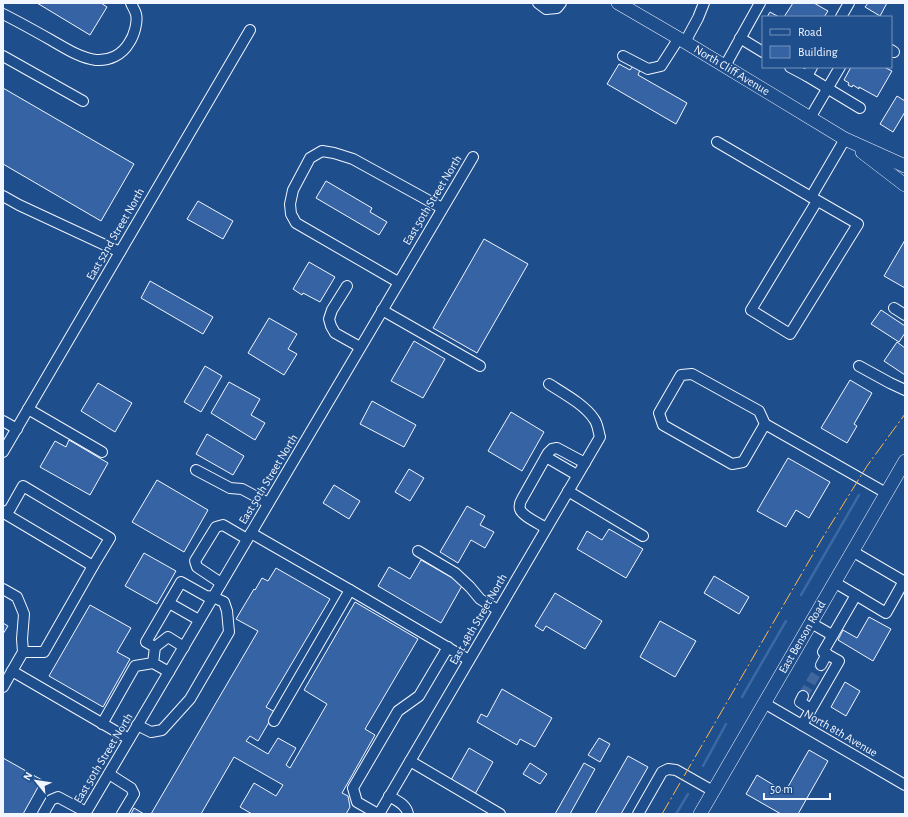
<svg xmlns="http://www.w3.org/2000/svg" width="908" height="817" viewBox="0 0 908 817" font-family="'Alegreya Sans',sans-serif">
<rect width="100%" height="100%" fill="#1f4e8c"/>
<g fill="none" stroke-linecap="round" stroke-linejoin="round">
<g stroke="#3b69a3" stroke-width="2.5">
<path d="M801 595 859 495"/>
<path d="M742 697 786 621"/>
<path d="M703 766 726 724"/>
<path d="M676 814 688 794"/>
</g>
</g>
<g fill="#3563a3" stroke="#f2f6ff">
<path d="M37 3H101L107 7 90 35Z"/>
<path d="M793 3H814L828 11 824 17H784Z"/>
<path d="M868 3H887L880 16 865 7Z"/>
<path d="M770 12 779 17H767Z"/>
<path d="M619 64 630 70 633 66 640 70 638 75 687 103 676 124 607 84Z"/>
<path d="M851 67H884L892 71 877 97 859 87V89L853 85 852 87 848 85 849 83 844 80Z"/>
<path d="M3 88 134 164 101 221 3 164Z"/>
<path d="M897 96 905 101V112L893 132 880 124Z"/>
<path d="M326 181 372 208 370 212 387 222 379 235 316 198Z"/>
<path d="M198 201 233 221 223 239 187 219Z"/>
<path d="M484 239 528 264 477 353 433 328Z"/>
<path d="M905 240V288L884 276Z"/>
<path d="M309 262 335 277 320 302 303 293 302 295 293 289Z"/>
<path d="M150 281 213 317 203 334 141 298Z"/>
<path d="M881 310 905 326V333L899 342 871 324Z"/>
<path d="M269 318 297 334 288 349 297 354 284 375 248 353Z"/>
<path d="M414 341 445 359 423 398 391 381Z"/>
<path d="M897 342 905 348V375L884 361Z"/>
<path d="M205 366 222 376 201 412 184 402Z"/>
<path d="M850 380 872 393 854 424 857 426 847 443 821 428Z"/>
<path d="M229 382 260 399 251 415 265 423 255 440 211 413Z"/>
<path d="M98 383 132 403 115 432 81 411Z"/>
<path d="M372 401 416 425 404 447 360 424Z"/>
<path d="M511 412 544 432 522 471 488 451Z"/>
<path d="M207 434 244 456 233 475 196 454Z"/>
<path d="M69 440 108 463 90 495 40 467 55 441 66 447Z"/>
<path d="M788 458 830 482 809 518 796 510 786 527 757 511Z"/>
<path d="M409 469 424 478 410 501 395 492Z"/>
<path d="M157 480 208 510 184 552 132 522Z"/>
<path d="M334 485 360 501 349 519 323 503Z"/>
<path d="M467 506 485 516 480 525 494 532 485 548 471 540 458 563 440 552Z"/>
<path d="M609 529 643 549 626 578 577 549 587 531 602 540Z"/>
<path d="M144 553 176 571 157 604 125 586Z"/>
<path d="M421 560 463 584 441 623 378 586 389 567 410 579Z"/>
<path d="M276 568 330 599 266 707 275 712 258 741 250 736 246 741 268 754 278 738 296 748 286 765 290 768 327 704 304 690 355 602 418 639 365 729 375 735 342 793 348 796 350 807 346 814H252L240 807 254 783 276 796 283 785 234 757 201 814H151L258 631 236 619 254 589 255 590 262 578 268 581Z"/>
<path d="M714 576 749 597 739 614 704 593Z"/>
<path d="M555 593 602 621 585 649 546 626 543 631 535 626Z"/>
<path d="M90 605 131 628 117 652 130 659 103 707 49 676Z"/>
<path d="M869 617 891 629 873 661 838 640 843 630 857 638Z"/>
<path d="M660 621 696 641 675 677 640 657Z"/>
<path d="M3 623 8 626 3 634Z"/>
<path d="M845 682 860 691 846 716 831 707Z"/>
<path d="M502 689 552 718 535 747 520 739 517 745 477 722 481 714 487 717Z"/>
<path d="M599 738 610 744 600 762 588 755Z"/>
<path d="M469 748 493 762 475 794 451 780Z"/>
<path d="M809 750 828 761 798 814H781L746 794 757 775 785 792Z"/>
<path d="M628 756 648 767 621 814H595Z"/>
<path d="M3 758 42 780 23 814H3Z"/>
<path d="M530 763 547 774 540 784 523 774Z"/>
<path d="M584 763 595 769 570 814H555Z"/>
<path d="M134 808 144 814H131Z"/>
</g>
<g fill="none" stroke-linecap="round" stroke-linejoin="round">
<path stroke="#3f679d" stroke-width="10" stroke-dasharray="10 5" stroke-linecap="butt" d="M803 696 821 665"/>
<g stroke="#f2f6ff" stroke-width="12">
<g id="minor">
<path d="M538 3 546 9 557 8 561 3"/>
<path d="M3 14C19 22 35 31 51 40 65 48 80 58 96 60 109 61 122 55 129 43 134 36 138 22 136 14 135 10 132 6 131 3"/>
<path d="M841 17 849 3"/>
<path d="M740 38 763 52"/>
<path d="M685 42 698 18 704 3"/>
<path d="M891 50 894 52"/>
<path d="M3 56 83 101"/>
<path d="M623 56 648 69 661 66 679 38"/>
<path d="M725 66 760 3"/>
<path d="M790 67 807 76 812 67"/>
<path d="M807 76 860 108"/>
<path d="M810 118 840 67"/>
<path d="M717 142 811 197 845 139"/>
<path d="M3 196 19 205 120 252"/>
<path d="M811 197 858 224 790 334 751 310 817 201"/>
<path d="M398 282 296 223 291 214 290 204 293 190 310 158 322 151 334 153 353 159 442 208"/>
<path d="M347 286 332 310 329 319 331 326 335 333 360 347"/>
<path d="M894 308 905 315"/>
<path d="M382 310 480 366"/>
<path d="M859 366 890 383 905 390"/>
<path d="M28 409 102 452"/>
<path d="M3 421 17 429"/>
<path d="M765 424 743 462 732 464 663 425 659 413 681 375 692 374 759 411 765 424 886 493"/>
<path d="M3 452 250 30"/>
<path d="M546 457 577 475"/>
<path d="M196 470 230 488 242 489 268 503"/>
<path d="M568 491 643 536"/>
<path d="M3 513 10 509 23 486 110 538 93 566 4 513"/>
<path d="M546 528C540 524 522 516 520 509 519 505 520 502 522 499L548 453 552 449 557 448 585 463"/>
<path d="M251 533 350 590 469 660"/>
<path d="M418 551 455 573 470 587 480 599 498 610"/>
<path d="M852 551 905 582"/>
<path d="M834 582 856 595"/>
<path d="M221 583 197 567 195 561 216 527 223 525 247 539"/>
<path d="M3 589 17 597 24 614 22 639 23 652 12 671"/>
<path d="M169 603 199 620"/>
<path d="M811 623 832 635"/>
<path d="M23 652H44L93 566"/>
<path d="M821 665 827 654"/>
<path d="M169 672 153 663 155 647 168 637 184 647"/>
<path d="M3 687 12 671 129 739"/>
<path d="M803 696 800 702 811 709"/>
<path d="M764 703 905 785"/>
<path d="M274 721 350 590"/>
<path d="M102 724 135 666 153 663"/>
<path d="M137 725 151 732 162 730 190 699 229 632 227 611 224 602 213 597 206 596 181 582 146 642 155 647"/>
<path d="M802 725 839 661 823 652 856 595 886 613 904 581"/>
<path d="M410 761 500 814"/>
<path d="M109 774 131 788 134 794 122 814"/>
<path d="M389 796C397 801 406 804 408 814"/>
<path d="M43 814 51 800 58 797 86 812"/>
<path d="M85 814 473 157"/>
<path d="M378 814 357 802 353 788 398 711 419 696 448 647"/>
<path d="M379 814 600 437C598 431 598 424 594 419 585 405 563 393 549 384"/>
<path d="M638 814 662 772 668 769 676 770 713 791"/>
</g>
</g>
<g stroke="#f2f6ff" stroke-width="14">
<g id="major">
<path d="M618 3 685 42 845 139 905 166"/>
<path d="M862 152 905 185"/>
<path d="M700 814 905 461"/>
</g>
</g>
<use href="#minor" stroke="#1f4e8c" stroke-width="10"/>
<use href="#major" stroke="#1f4e8c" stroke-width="13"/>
<path stroke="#ffb74d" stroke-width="1" stroke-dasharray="14 3 2 3" stroke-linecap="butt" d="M662 814 823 537 867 466 905 414"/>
</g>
<g text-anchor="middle" stroke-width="3" stroke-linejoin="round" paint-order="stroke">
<g font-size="12" fill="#f2f6ff" stroke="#1f4e8c">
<text transform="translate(732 70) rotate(31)" y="4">North Cliff Avenue</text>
<text transform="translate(432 200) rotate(-59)" y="4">East 50th Street North</text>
<text transform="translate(115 234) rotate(-60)" y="4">East 52nd Street North</text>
<text transform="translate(268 479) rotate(-59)" y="4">East 50th Street North</text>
<text transform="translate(478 619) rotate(-60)" y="4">East 48th Street North</text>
<text transform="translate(802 637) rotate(-60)" y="4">East Benson Road</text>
<text transform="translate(841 733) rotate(30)" y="4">North 8th Avenue</text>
<text transform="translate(103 758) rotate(-59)" y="4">East 50th Street North</text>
</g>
</g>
<rect width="908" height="817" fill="none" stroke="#f2f6ff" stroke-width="8"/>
<rect x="762" y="16" width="130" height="52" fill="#1f4e8c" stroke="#7391ba"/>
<rect x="770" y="29" width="20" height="6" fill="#1f4e8c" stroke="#7391ba"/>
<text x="798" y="36" font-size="12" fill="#f2f6ff">Road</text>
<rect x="770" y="46" width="20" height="12" fill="#3563a3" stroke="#7391ba"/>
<text x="798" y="56" font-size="12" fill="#f2f6ff">Building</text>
<g transform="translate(36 781) rotate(300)" stroke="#1f4e8c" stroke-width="3" paint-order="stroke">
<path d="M0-3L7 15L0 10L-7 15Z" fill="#f2f6ff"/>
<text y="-6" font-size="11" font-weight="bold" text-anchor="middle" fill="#f2f6ff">N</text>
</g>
<path d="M764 793v6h66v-6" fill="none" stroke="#f2f6ff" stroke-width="2"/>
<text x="770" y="793" font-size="12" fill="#f2f6ff" stroke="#1f4e8c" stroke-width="3" paint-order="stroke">50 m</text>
</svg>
